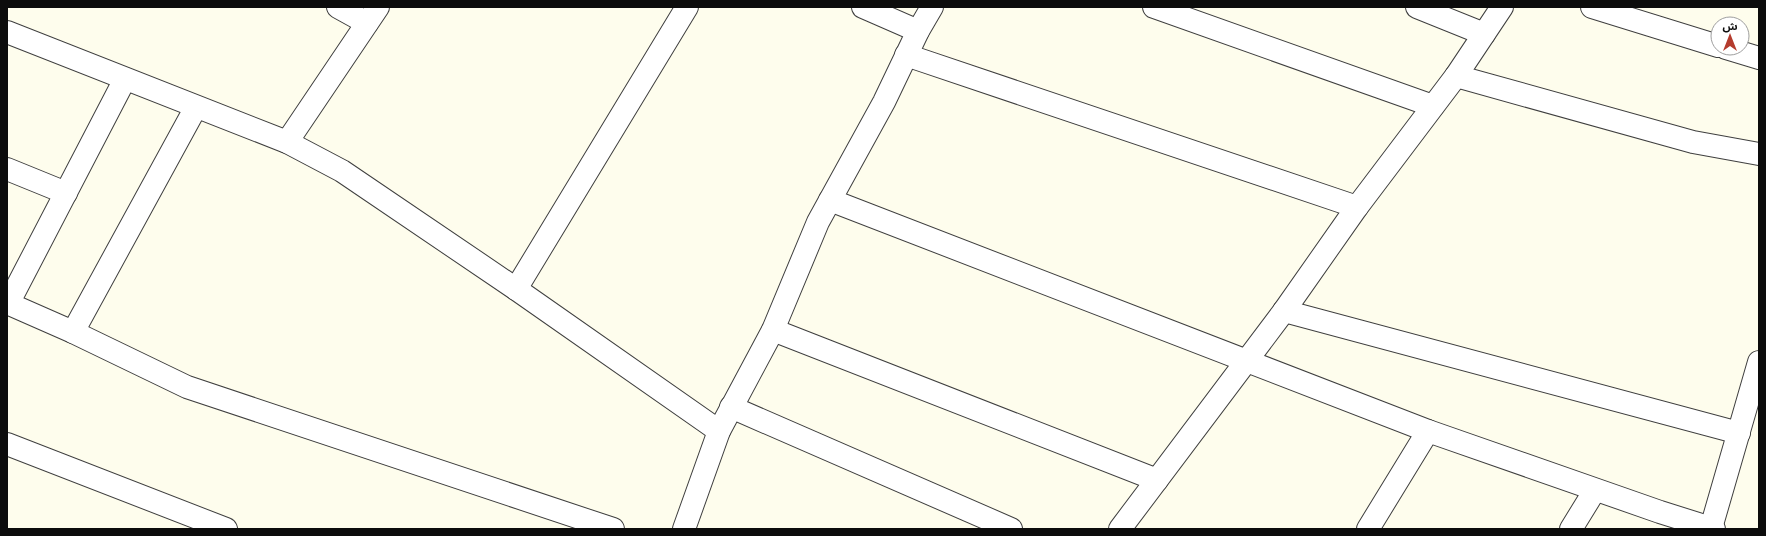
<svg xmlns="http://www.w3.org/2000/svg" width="1766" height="536" viewBox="0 0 1766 536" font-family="'Times New Roman','Noto Sans Arabic',serif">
<rect width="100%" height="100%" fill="#fefded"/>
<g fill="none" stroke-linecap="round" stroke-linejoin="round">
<g stroke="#3f3f3f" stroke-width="24">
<g id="minor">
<path d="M338 7 367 23"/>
<path d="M863 7 918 31"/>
<path d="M1154 7 1433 106"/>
<path d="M1417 7 1484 34"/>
<path d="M1592 7 1718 46"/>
<path d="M7 32 287 142 342 171 516 289 719 431"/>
<path d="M1726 48 1759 58"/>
<path d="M906 55 1357 207"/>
<path d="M1456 76 1693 142 1759 154"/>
<path d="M287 142 378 7"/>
<path d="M7 169 66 193"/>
<path d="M830 200 1428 431 1660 512 1714 529"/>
<path d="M516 289 687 7"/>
<path d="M7 303 73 332 187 387 613 529"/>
<path d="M8 304 125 79"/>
<path d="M1284 311 1739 433"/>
<path d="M773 330 1157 480"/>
<path d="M73 332 196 107"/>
<path d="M731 407 1011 529"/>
<path d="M7 444 226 529"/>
<path d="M1711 528 1759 362"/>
<path d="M1120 529 1284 311 1357 207 1456 76 1502 7"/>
<path d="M1368 529 1428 431"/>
<path d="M1571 529 1595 490"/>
</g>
</g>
<g stroke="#3f3f3f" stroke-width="24">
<path id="tertiary" d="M684 529 719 431 773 330 818 222 884 102 918 31 932 7"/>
</g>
<use href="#minor" stroke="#fff" stroke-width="22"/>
<use href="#tertiary" stroke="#fff" stroke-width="22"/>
</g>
<rect width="1766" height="536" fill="none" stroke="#0c0c0c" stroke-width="16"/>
<g transform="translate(1730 36)"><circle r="19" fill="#ffffff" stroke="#9e9e9e"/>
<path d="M0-3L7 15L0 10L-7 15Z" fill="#b43b2d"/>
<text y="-6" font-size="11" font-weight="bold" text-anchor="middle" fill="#0c0c0c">ش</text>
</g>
</svg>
